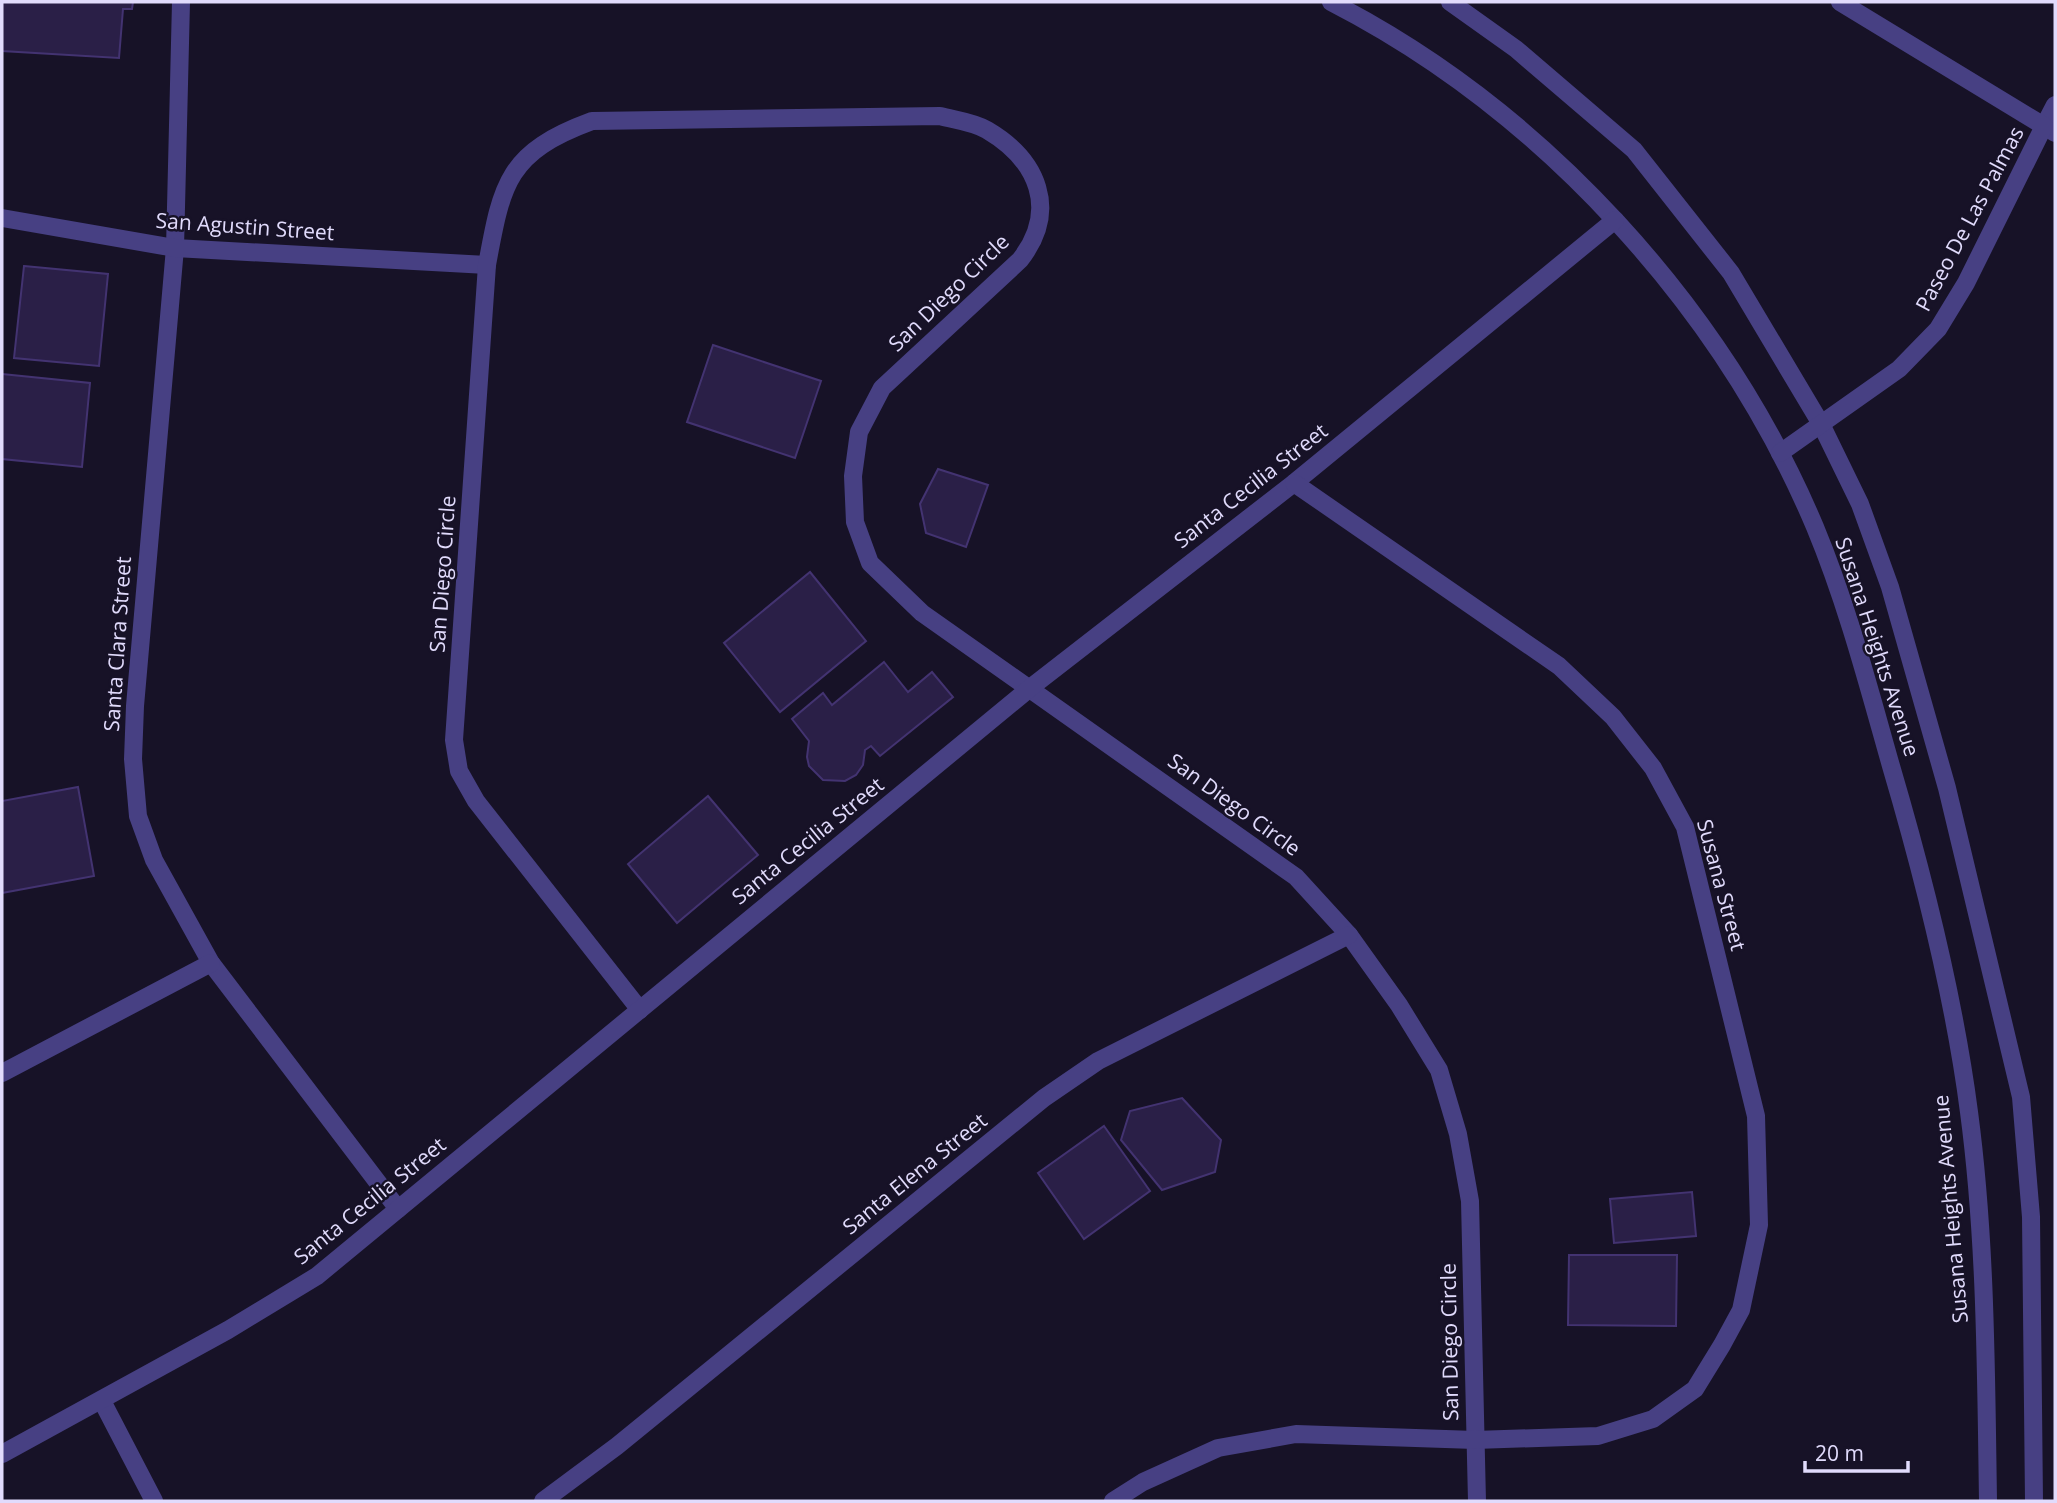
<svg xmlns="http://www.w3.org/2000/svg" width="2057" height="1503" viewBox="0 0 2057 1503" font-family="'Open Sans',sans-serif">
<rect width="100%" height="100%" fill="#171227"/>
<g fill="#2a1f47" stroke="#433371" stroke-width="2">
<path d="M2 2H133L132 9H123L119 58 2 51Z"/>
<path d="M24 266 108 274 99 366 14 358Z"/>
<path d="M713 345 821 381 795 458 687 422Z"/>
<path d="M2 374 90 383 82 467 2 459Z"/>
<path d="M938 469 988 485 966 547 926 533 920 504Z"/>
<path d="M810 572 866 641 780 712 724 643Z"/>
<path d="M884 662 908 692 932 672 953 697 880 756 871 746 865 750 863 765 856 775 845 781 823 780 809 766 807 757 809 741 792 719 823 693 832 705Z"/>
<path d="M78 787 94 876 2 893V801Z"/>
<path d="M708 796 758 855 677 923 628 864Z"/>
<path d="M1182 1098 1221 1140 1215 1172 1162 1190 1121 1140 1130 1111Z"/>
<path d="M1104 1126 1150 1191 1084 1239 1038 1173Z"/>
<path d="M1692 1192 1696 1236 1614 1243 1610 1199Z"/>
<path d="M1569 1255H1677L1676 1326 1568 1325Z"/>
</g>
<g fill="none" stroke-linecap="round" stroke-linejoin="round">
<g stroke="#474083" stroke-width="18">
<path d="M181 2 175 248 135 706 133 759 138 816 154 860 211 963 398 1209"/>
<path d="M1331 2C1543 111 1722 307 1815 527 1847 604 1868 685 1891 766 1924 878 1954 996 1969 1112 1986 1240 1986 1372 1988 1501"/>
<path d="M1450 2 1516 49 1634 150 1731 273 1821 424 1860 504 1890 587 1947 788 2021 1097 2031 1217 2034 1501"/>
<path d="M2055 105 2044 126 2055 133"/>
<path d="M2 218 175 248 487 265"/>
<path d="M1780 453 1899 369 1938 329 1966 283 2044 126 1840 2"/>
<path d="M640 1010 476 801 459 771 454 740 487 265C502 182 508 152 592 121L940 116C955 120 974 122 987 130 1038 160 1059 210 1020 260L882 388 859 432 853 476 855 522 870 563 922 613 1296 877 1349 935 1399 1005 1439 1070 1458 1134 1470 1201 1477 1501"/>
<path d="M2 1073 211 963"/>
<path d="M102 1401 154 1501"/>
<path d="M2 1454 228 1330 317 1276 1030 688 1294 483 1615 220"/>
<path d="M543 1501 617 1446 1044 1098 1098 1061 1349 935"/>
<path d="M1113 1501 1143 1482 1218 1448 1296 1434 1475 1440 1598 1436 1653 1419 1695 1389 1722 1345 1741 1310 1759 1225 1756 1116 1685 827 1653 768 1613 717 1559 666 1294 483"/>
</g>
</g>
<g text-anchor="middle" stroke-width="5" stroke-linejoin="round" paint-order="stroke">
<g font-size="21" fill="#e1dbfc" stroke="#171227">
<text transform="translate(1970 219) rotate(-62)" y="7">Paseo De Las Palmas</text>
<text transform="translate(245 227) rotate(4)" y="7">San Agustin Street</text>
<text transform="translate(949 293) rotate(-44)" y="7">San Diego Circle</text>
<text transform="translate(1251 486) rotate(-38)" y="7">Santa Cecilia Street</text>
<text transform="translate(443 574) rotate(-86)" y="7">San Diego Circle</text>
<text transform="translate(118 644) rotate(-86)" y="7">Santa Clara Street</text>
<text transform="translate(1877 647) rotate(72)" y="7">Susana Heights Avenue</text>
<text transform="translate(1234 805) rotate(36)" y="7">San Diego Circle</text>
<text transform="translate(808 841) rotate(-39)" y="7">Santa Cecilia Street</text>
<text transform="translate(1721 885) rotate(75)" y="7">Susana Street</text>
<text transform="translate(915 1174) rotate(-39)" y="7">Santa Elena Street</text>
<text transform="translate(370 1201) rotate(-39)" y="7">Santa Cecilia Street</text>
<text transform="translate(1951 1209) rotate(-95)" y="7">Susana Heights Avenue</text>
<text transform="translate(1450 1342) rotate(-91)" y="7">San Diego Circle</text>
</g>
</g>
<rect width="2057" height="1503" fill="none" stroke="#e1dbfc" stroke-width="7"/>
<path d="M1805 1461v10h103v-10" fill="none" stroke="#e1dbfc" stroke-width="3.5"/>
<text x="1815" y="1461" font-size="21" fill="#e1dbfc" stroke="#171227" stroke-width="5" paint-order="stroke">20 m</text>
</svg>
